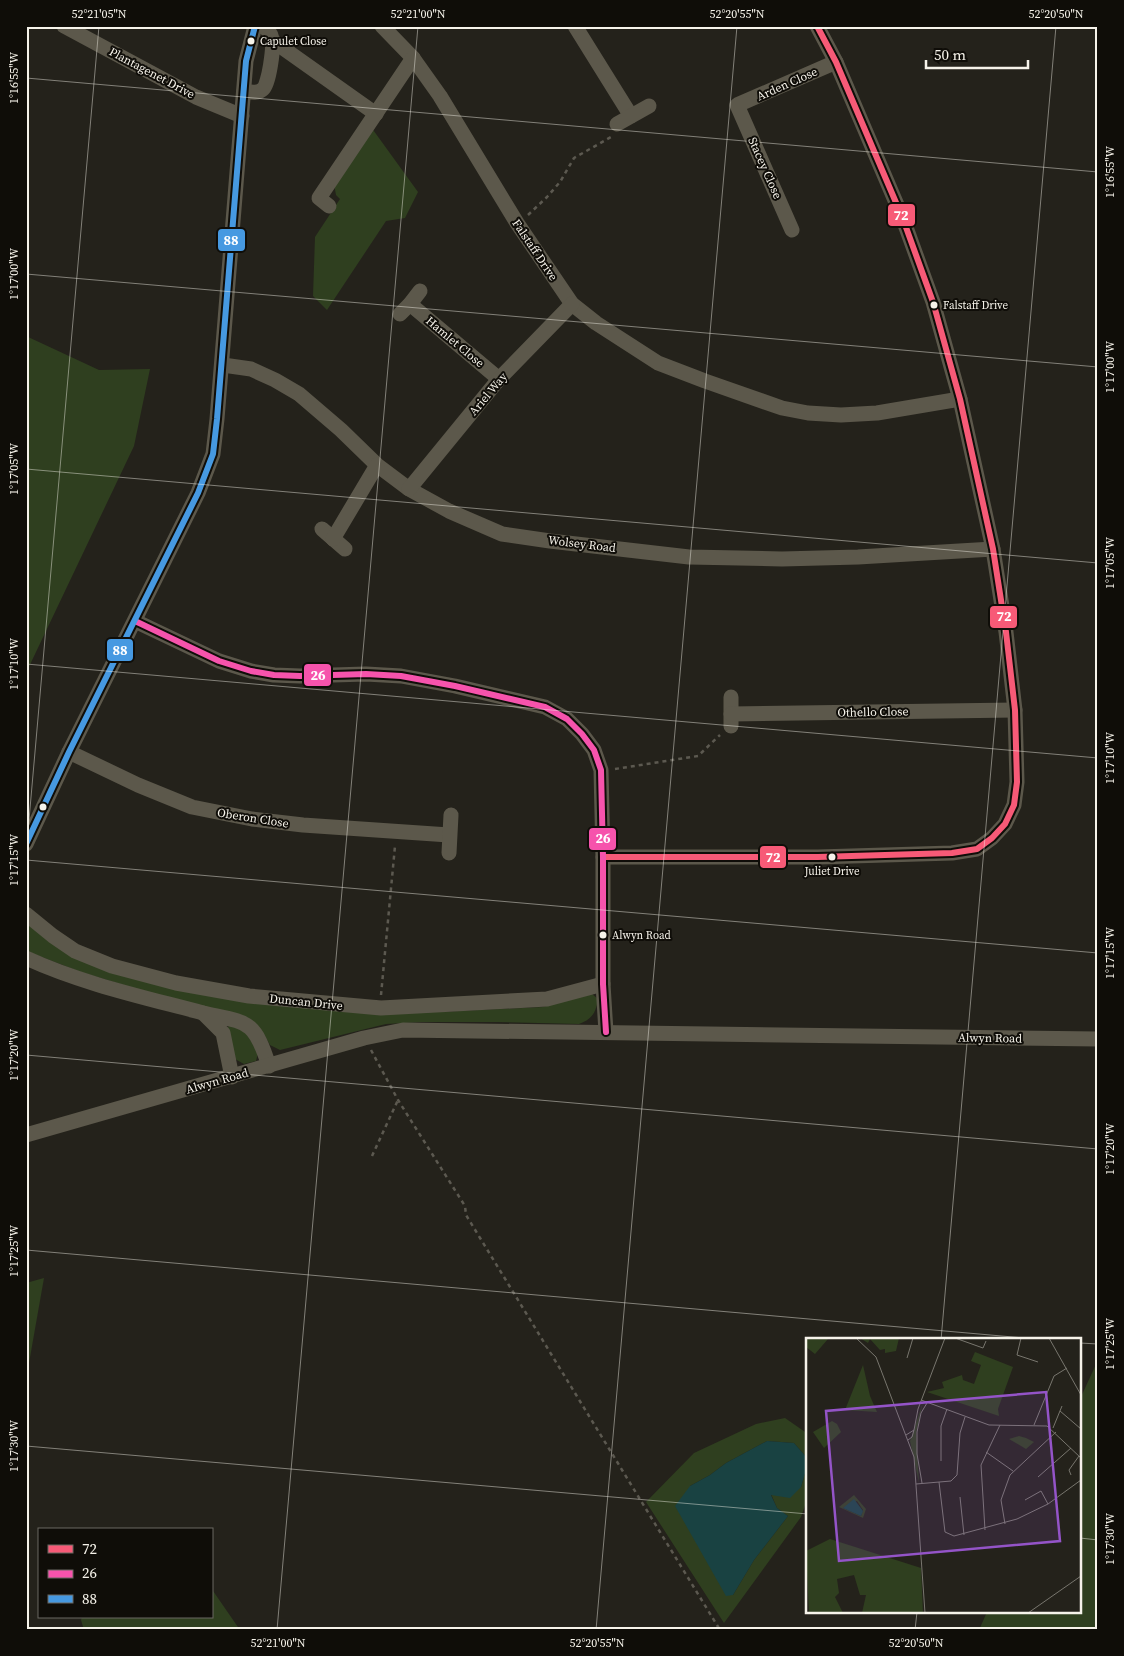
<svg xmlns="http://www.w3.org/2000/svg" width="1124" height="1656" viewBox="0 0 1124 1656" font-family="'Source Serif 4',serif">
<rect width="100%" height="100%" fill="#24221b"/>
<g fill="#2f3f1f">
<path d="M371 127 418 192 405 218 386 221 327 310 313 296 315 237 340 199 336 195 334 184Z"/>
<path d="M26 336 99 370 150 369 134 446 26 673Z"/>
<path d="M26 921 149 982 440 1012 543 1007 591 993 598 999C596 1013 592 1019 579 1024L497 1022H422L386 1024 280 1050 270 1045 265 1036 137 989 81 972 26 951Z"/>
<path d="M230 1025 244 1029 258 1053 256 1061 244 1064 235 1059 226 1029Z"/>
<path d="M44 1278 26 1380V1283Z"/>
<path d="M1098 1360V1630H979L987 1612H1080V1399Z"/>
<path d="M785 1418 808 1434V1459L794 1443 767 1441 726 1463 710 1475 690 1486 733 1595 754 1560 788 1516 777 1508 771 1494 801 1487 808 1463V1497L801 1517 724 1623 646 1502 694 1453 756 1424Z"/>
<path d="M211 1588 240 1630H84L81 1620 82 1617H211Z"/>
</g>
<path fill="#194242" d="M767 1441 794 1443 808 1459V1463L801 1487 790 1498 771 1495 777 1508 788 1516 754 1560 733 1595 726 1596 675 1506 690 1486 710 1475 726 1463Z"/>
<g fill="none" stroke-linecap="round" stroke-linejoin="round">
<g stroke="#5c5950" stroke-width="2.5" stroke-dasharray="4 4" stroke-linecap="butt">
<path d="M528 215 547 197 560 182 574 158 611 137"/>
<path d="M615 769 698 756 720 735"/>
<path d="M381 995 395 846"/>
<path d="M371 1050 398 1100 465 1206 466 1215 720 1630"/>
<path d="M372 1156 398 1100"/>
</g>
<g stroke="#5c584b" stroke-width="15">
<path d="M64 26 196 97 242 116"/>
<path d="M382 26 413 58 440 96 517 223 572 304 596 323 658 363 705 381 782 408 808 413 841 415 877 413 960 399"/>
<path d="M575 26 631 116"/>
<path d="M273 41 376 114"/>
<path d="M244 91C250 92 258 94 263 89 269 84 274 47 272 39 271 33 268 30 263 26"/>
<path d="M617 124 649 106"/>
<path d="M329 206 319 198 413 58"/>
<path d="M792 230 737 105 836 62"/>
<path d="M410 304 499 379"/>
<path d="M400 314 410 304 420 291"/>
<path d="M223 365 251 369 275 380 299 394 341 430 377 465 409 489 449 511 502 534 550 541 689 557 782 559 858 557 993 549"/>
<path d="M409 489 499 379 572 304"/>
<path d="M322 529 345 549"/>
<path d="M333 539 377 465"/>
<path d="M135 621 219 661 251 671 274 675 300 676 366 674 401 676 455 686 545 707 567 719 582 734 594 750 601 770 603 857V984L606 1032"/>
<path d="M731 697V726"/>
<path d="M731 714 1015 710"/>
<path d="M69 752 138 785 192 807 252 819 303 825 449 835"/>
<path d="M26 844 69 752 198 493 213 454 217 419 246 61 255 26"/>
<path d="M449 853 451 815"/>
<path d="M603 857H818L952 853 977 849 992 838 1005 824 1014 805 1017 782 1015 710 1006 632 993 549 960 399 933 302 903 219 836 62 817 26"/>
<path d="M26 914 53 936 75 951 112 966 176 983 249 996 381 1008 547 999 603 984"/>
<path d="M26 958C83 984 143 997 203 1013"/>
<path d="M232 1077 223 1033 203 1013C248 1023 254 1019 269 1066"/>
<path d="M26 1135 364 1038 403 1030 1098 1039"/>
</g>
<g stroke="#0f0d08" stroke-width="10">
<path id="bus-1" d="M603 857H818L952 853 977 849 992 838 1005 824 1014 805 1017 782 1015 710 1006 632 993 549 960 399 933 302 903 219 836 62 817 26"/>
</g>
<g stroke="#0f0d08" stroke-width="10">
<path id="bus-2" d="M135 621 219 661 251 671 274 675 300 676 366 674 401 676 455 686 545 707 567 719 582 734 594 750 601 770 603 857V984L606 1032"/>
</g>
<g stroke="#0f0d08" stroke-width="10">
<path id="bus-3" d="M26 844 69 752 198 493 213 454 217 419 246 61 255 26"/>
</g>
<use href="#bus-1" stroke="#f75a77" stroke-width="6"/>
<use href="#bus-2" stroke="#f653ac" stroke-width="6"/>
<use href="#bus-3" stroke="#4699e1" stroke-width="6"/>
</g>
<path fill="none" stroke="#f6f3ea" stroke-width="1" stroke-opacity="0.45" d="M26 78 1098 172M26 274 1098 367M26 469 1098 563M26 664 1098 758M26 854 99 26M26 860 1098 953M26 1055 1098 1149M26 1250 1047 1340M941 1340 1056 26M1080 1343 1098 1344M26 1446 808 1514M1080 1538 1098 1540M277 1630 418 26M596 1630 737 26M915 1630 917 1612"/>
<g fill="#f6f3ea" stroke="#0f0d08" stroke-width="2">
<circle cx="251" cy="41" r="4.5"/>
<circle cx="934" cy="305" r="4.5"/>
<circle cx="43" cy="807" r="4.5"/>
<circle cx="832" cy="857" r="4.5"/>
<circle cx="603" cy="935" r="4.5"/>
</g>
<g text-anchor="middle" stroke-width="4" stroke-linejoin="round" paint-order="stroke">
<g font-size="11" fill="#f6f3ea" stroke="#0f0d08" text-anchor="start">
<text x="260" y="45">Capulet Close</text>
<text x="943" y="309">Falstaff Drive</text>
<text x="832" y="875" text-anchor="middle">Juliet Drive</text>
<text x="612" y="939">Alwyn Road</text>
</g>
<g font-size="12" fill="#f6f3ea" stroke="#0f0d08">
<text transform="translate(152 73) rotate(28)" y="4">Plantagenet Drive</text>
<text transform="translate(787 84) rotate(-24)" y="4">Arden Close</text>
<text transform="translate(765 168) rotate(66)" y="4">Stacey Close</text>
<text transform="translate(535 250) rotate(56)" y="4">Falstaff Drive</text>
<text transform="translate(455 342) rotate(40)" y="4">Hamlet Close</text>
<text transform="translate(488 394) rotate(-50)" y="4">Ariel Way</text>
<text transform="translate(582 544) rotate(7)" y="4">Wolsey Road</text>
<text transform="translate(873 712) rotate(-1)" y="4">Othello Close</text>
<text transform="translate(253 818) rotate(9)" y="4">Oberon Close</text>
<text transform="translate(306 1002) rotate(6)" y="4">Duncan Drive</text>
<text transform="translate(990 1038) rotate(1)" y="4">Alwyn Road</text>
<text transform="translate(217 1081) rotate(-16)" y="4">Alwyn Road</text>
</g>
</g>
<g transform="translate(806 1338)">
<rect width="275" height="275" fill="#24221b"/>
<path d="M0 0H20L22 1 9 16 0 9ZM54 0H93L90 13 79 15V11L74 12 64 1 62 5ZM169 14 207 29 192 71 193 78 121 54 138 50 136 44 156 37 157 42 168 46 175 27 165 23ZM57 27 64 58 71 74 39 72ZM117 64 110 95 113 145 104 103ZM26 83 31 86 35 94 18 110 7 94ZM213 98 220 100 228 104 220 111 203 101ZM48 157 60 171 57 180 33 169ZM51 163 57 172 55 178 37 170ZM24 201 115 230 117 275H56L60 257H54L48 237 31 241 33 255 29 259 37 275H3L0 213Z" fill="#2f3f1f" fill-rule="evenodd"/>
<path d="M48 161 57 173 55 178 37 170Z" fill="#194242"/>
<path fill="none" stroke="#78766e" stroke-width="1" d="M50 0 70 19 108 119 119 275M149 0 177 10 180 3M215 0 211 17 232 24M243 0 275 57M101 20 107 0M115 62 183 87 241 88 275 120M254 73 275 91M228 87 248 38 261 30M247 90 256 68M108 92 112 71 139 0M100 97 108 92 106 99 102 102M180 114 207 133M135 123V88L141 71M265 137 263 132 273 118M232 139 265 110M133 144 139 194 148 198 211 181 242 166 275 142M116 145 111 116V94L115 75 121 65M110 146 145 143 151 137 154 95 159 79M154 159 158 197M219 162 235 153 242 166M199 186 195 162 204 137 250 94M179 192 175 127 194 87M222 275 275 238"/>
<path fill="#9454c8" fill-opacity="0.15" stroke="#9454c8" stroke-width="2.5" d="M240 54 254 203 33 223 20 73Z"/>
<rect width="275" height="275" fill="none" stroke="#f6f3ea" stroke-width="2.5"/>
</g>
<g stroke="#0f0d08" stroke-width="2">
<rect x="887" y="203" width="29" height="24" rx="5" fill="#f75a77"/>
<rect x="217" y="228" width="29" height="24" rx="5" fill="#4699e1"/>
<rect x="989" y="605" width="29" height="24" rx="5" fill="#f75a77"/>
<rect x="106" y="638" width="28" height="24" rx="5" fill="#4699e1"/>
<rect x="303" y="663" width="29" height="24" rx="5" fill="#f653ac"/>
<rect x="588" y="827" width="29" height="24" rx="5" fill="#f653ac"/>
<rect x="759" y="845" width="28" height="24" rx="5" fill="#f75a77"/>
</g>
<g font-size="14" text-anchor="middle" font-weight="bold" fill="#fff">
<text x="901" y="220">72</text>
<text x="231" y="245">88</text>
<text x="1004" y="621">72</text>
<text x="120" y="655">88</text>
<text x="318" y="680">26</text>
<text x="603" y="843">26</text>
<text x="773" y="862">72</text>
</g>
<rect width="1124" height="1656" fill="none" stroke="#0f0d08" stroke-width="55"/>
<rect x="38" y="1528" width="175" height="90" fill="#0f0d08" stroke="#6b6962"/>
<rect x="48" y="1545" width="25" height="8" fill="#f75a77" stroke="#6b6962"/>
<text x="82" y="1554" font-size="15" fill="#f6f3ea">72</text>
<rect x="48" y="1570" width="25" height="8" fill="#f653ac" stroke="#6b6962"/>
<text x="82" y="1578" font-size="15" fill="#f6f3ea">26</text>
<rect x="48" y="1595" width="25" height="8" fill="#4699e1" stroke="#6b6962"/>
<text x="82" y="1604" font-size="15" fill="#f6f3ea">88</text>
<path d="M926 60v8h102v-8" fill="none" stroke="#f6f3ea" stroke-width="2.5"/>
<text x="934" y="60" font-size="15" fill="#f6f3ea" stroke="#0f0d08" stroke-width="4" paint-order="stroke">50 m</text>
<rect x="28" y="28" width="1068" height="1600" fill="none" stroke="#f6f3ea" stroke-width="2"/>
<g font-size="12" text-anchor="middle" fill="#f6f3ea">
<text x="99" y="18">52°21'05"N</text>
<text x="418" y="18">52°21'00"N</text>
<text x="737" y="18">52°20'55"N</text>
<text x="1056" y="18">52°20'50"N</text>
<text transform="translate(14 78) rotate(-90)" y="4">1°16'55"W</text>
<text transform="translate(1110 172) rotate(-90)" y="4">1°16'55"W</text>
<text transform="translate(14 274) rotate(-90)" y="4">1°17'00"W</text>
<text transform="translate(1110 367) rotate(-90)" y="4">1°17'00"W</text>
<text transform="translate(14 469) rotate(-90)" y="4">1°17'05"W</text>
<text transform="translate(1110 563) rotate(-90)" y="4">1°17'05"W</text>
<text transform="translate(14 664) rotate(-90)" y="4">1°17'10"W</text>
<text transform="translate(1110 758) rotate(-90)" y="4">1°17'10"W</text>
<text transform="translate(14 860) rotate(-90)" y="4">1°17'15"W</text>
<text transform="translate(1110 953) rotate(-90)" y="4">1°17'15"W</text>
<text transform="translate(14 1055) rotate(-90)" y="4">1°17'20"W</text>
<text transform="translate(1110 1149) rotate(-90)" y="4">1°17'20"W</text>
<text transform="translate(14 1251) rotate(-90)" y="4">1°17'25"W</text>
<text transform="translate(1110 1344) rotate(-90)" y="4">1°17'25"W</text>
<text transform="translate(14 1446) rotate(-90)" y="4">1°17'30"W</text>
<text transform="translate(1110 1539) rotate(-90)" y="4">1°17'30"W</text>
<text x="278" y="1647">52°21'00"N</text>
<text x="597" y="1647">52°20'55"N</text>
<text x="916" y="1647">52°20'50"N</text>
</g>
</svg>
